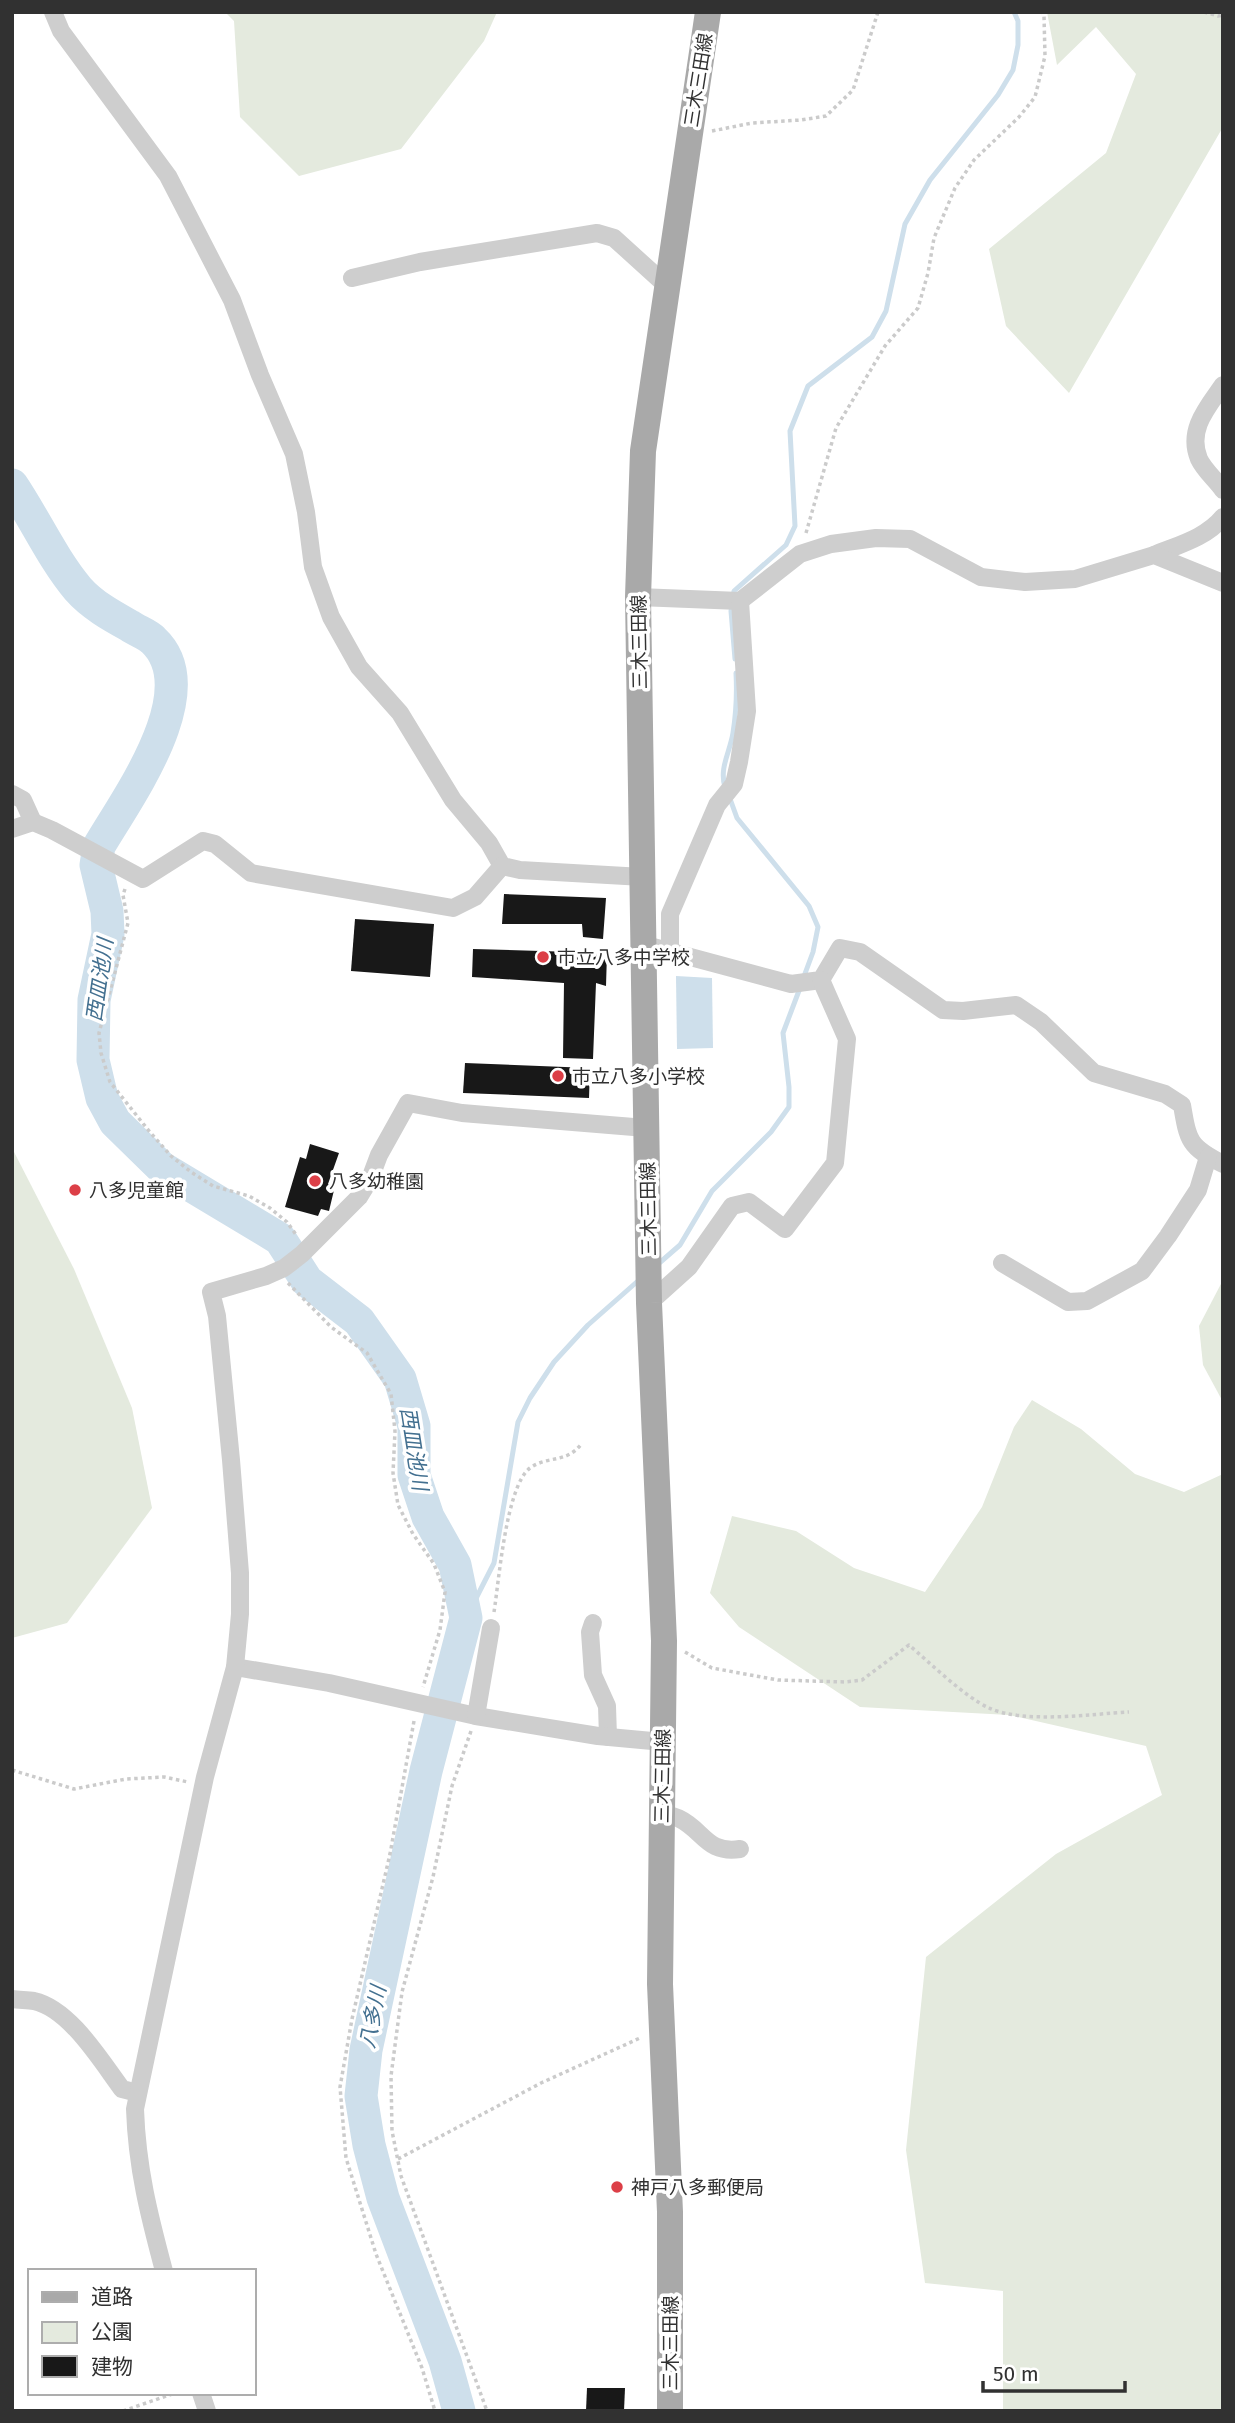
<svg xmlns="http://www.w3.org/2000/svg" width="1235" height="2423" viewBox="0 0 1235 2423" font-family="'Fira Sans','Noto Sans JP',sans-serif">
<rect width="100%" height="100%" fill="#fff"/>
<g fill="#e4eade">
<path d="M225 12H497L484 41 401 149 299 176 240 117 234 21Z"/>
<path d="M1047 12H1223V127L1069 393 1006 326 989 249 1106 153 1136 74 1096 27 1057 65Z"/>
<path d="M12 1148 74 1269 132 1408 152 1508 67 1623 12 1638Z"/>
<path d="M1223 1280V1402L1203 1365 1199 1326Z"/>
<path d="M1032 1400 1081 1429 1135 1474 1184 1492 1223 1474V2411H1003V2291L925 2283 906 2150 926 1957 1056 1854 1162 1795 1146 1746 1009 1715 860 1707 739 1627 710 1593 732 1516 796 1531 854 1568 925 1592 982 1507 1014 1427Z"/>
</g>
<path fill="#cedfeb" d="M676 976 712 978 713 1048 677 1049Z"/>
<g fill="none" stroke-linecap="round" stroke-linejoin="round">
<g stroke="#cedfeb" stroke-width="5">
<path d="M735 659 731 611 734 591 786 545 795 526 790 431 808 386 872 337 886 311 905 224 930 180 998 95 1013 70 1018 45V21L1014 12"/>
<path d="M725 787C719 768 730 752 733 733 736 714 737 692 736 673"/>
<path d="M729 796 737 818 809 906 818 927 813 952 803 979"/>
<path d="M657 1265 680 1245 712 1191 771 1132 789 1107V1087L783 1033 800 988"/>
<path d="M466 1618 494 1563 518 1422 530 1398 554 1362 588 1325 639 1280"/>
</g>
<path stroke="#cedfeb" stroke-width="33" d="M12 485C35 519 52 558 78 589 92 605 112 616 130 626 137 631 147 634 153 640 207 690 127 798 99 846L96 865 107 911 108 934 94 1000 93 1060 102 1098 115 1122 162 1168 280 1239 307 1281 359 1321 400 1379 414 1426V1475L428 1517 455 1565 466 1618 426 1771 366 2050 361 2096 369 2145 383 2198 445 2361 459 2411"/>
</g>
<g fill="#181818">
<path d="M504 894 606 898 603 939 583 937 582 924H502Z"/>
<path d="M355 919 434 924 430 977 351 971Z"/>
<path d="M473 949 607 953 606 986 596 983 593 1059 563 1058 564 983 472 977Z"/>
<path d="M465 1063 590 1068 589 1098 463 1093Z"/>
<path d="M310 1144 339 1153 328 1184 335 1186 329 1211 321 1209 318 1216 285 1207 300 1157 306 1159Z"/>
<path d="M587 2388H625L624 2411H586Z"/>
</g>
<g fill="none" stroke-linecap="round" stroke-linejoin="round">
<g stroke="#cbcbcb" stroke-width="3.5" stroke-dasharray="3.5 3.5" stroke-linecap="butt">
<path d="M1204 12 1218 16 1223 15"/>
<path d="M712 131 752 123 801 120 826 116 853 90 878 12"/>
<path d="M806 533 836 428 885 346 918 308 928 273 934 238 955 188 974 160 1019 117 1035 97 1045 56 1044 16 1042 12"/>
<path d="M125 889 123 895 128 923 99 1033 101 1053 110 1082 149 1131 171 1156 191 1172 213 1186 249 1196 270 1208 287 1222 297 1236"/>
<path d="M288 1283 331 1327 367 1353 391 1394 395 1431 393 1473 398 1505 413 1534 434 1564 445 1592 440 1630 423 1687"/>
<path d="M494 1612C499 1581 506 1486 530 1468 548 1455 567 1464 582 1443"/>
<path d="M685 1652 712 1668 778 1680 845 1682 862 1680 909 1645C930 1663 965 1697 989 1708 1024 1724 1090 1714 1129 1712"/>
<path d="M414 1721 390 1854 352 2019 340 2087 346 2158 376 2254 422 2368 435 2411"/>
<path d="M471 1731 452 1786 433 1877 402 1992 391 2076 392 2131 401 2176 487 2411"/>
<path d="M12 1770 74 1789 126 1779 164 1777 188 1782"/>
<path d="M398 2159 541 2083 640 2038"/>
<path d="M123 2411 175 2393"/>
</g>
<g stroke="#cecece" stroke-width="18">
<path d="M53 12 61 31 168 176 232 300 260 375 294 454 306 512 313 567 331 617 359 667 400 713 453 800 489 843 502 866 520 870 643 877"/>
<path d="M352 278 420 262 597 233 614 238 667 286"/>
<path d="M1223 385C1207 408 1187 430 1199 459 1204 470 1216 480 1223 490"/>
<path d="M1154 555C1178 545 1206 538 1223 517"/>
<path d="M638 597 740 601 800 554 831 544 876 538 910 539 981 577 1025 582 1075 579 1154 555 1223 583"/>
<path d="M12 794 23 800 33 822"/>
<path d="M12 829 33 822 52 830 143 879 203 841 215 844 251 873 453 908 475 897 502 866"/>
<path d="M642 944 791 984 821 980 840 948 860 952 943 1010 963 1011 1016 1005 1041 1022 1094 1073 1165 1094 1182 1105C1188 1141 1189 1147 1223 1164"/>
<path d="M670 951V914L717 805 734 784 739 762 747 711 740 601"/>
<path d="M1002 1263 1068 1302 1087 1301 1142 1271 1168 1236 1198 1190 1208 1157"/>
<path d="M649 1303 689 1267 732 1206 749 1202 785 1229 835 1163 847 1039 821 980"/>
<path d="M593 1623 590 1632 593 1675 607 1706 608 1737"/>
<path d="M235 1667 329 1683 476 1716 598 1736 663 1742"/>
<path d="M476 1716 491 1628"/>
<path d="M662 1814C667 1815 674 1816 678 1818 704 1830 706 1854 740 1849"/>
<path d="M12 1999C19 2000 27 2000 34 2001 70 2009 101 2061 122 2089L138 2093"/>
<path d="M164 2271C149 2215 137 2168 135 2109L205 1777 235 1667 240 1614V1573L231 1460 217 1316 211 1292 266 1276 284 1268 302 1254 359 1197 370 1179 379 1155 408 1103 462 1113 646 1128"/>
<path d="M201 2393 207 2411"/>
</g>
<path stroke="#a9a9a9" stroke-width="26" d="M670 2411V2212L660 1984 664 1641 649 1303 638 597 643 451 708 12"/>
</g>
<g fill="#dc3f47" stroke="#fff" stroke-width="2.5">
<circle cx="543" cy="957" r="7"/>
<circle cx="558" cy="1076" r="7"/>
<circle cx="315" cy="1181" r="7"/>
<circle cx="75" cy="1190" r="7"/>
<circle cx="617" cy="2187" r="7"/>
</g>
<g text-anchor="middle" stroke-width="7" stroke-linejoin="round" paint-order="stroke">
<g font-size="19" fill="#313131" stroke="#fff">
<text transform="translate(698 80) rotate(-81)" y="7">三木三田線</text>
<text transform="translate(639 642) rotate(-91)" y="7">三木三田線</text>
<text transform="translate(648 1209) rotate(-91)" y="7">三木三田線</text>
<text transform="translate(662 1776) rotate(-89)" y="7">三木三田線</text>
<text transform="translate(670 2343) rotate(-90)" y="7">三木三田線</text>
</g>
<g font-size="19" fill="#313131" stroke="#fff" text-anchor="start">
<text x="557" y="964">市立八多中学校</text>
<text x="572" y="1083">市立八多小学校</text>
<text x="329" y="1188">八多幼稚園</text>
<text x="89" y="1197">八多児童館</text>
<text x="631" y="2194">神戸八多郵便局</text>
</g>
<g font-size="21" font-style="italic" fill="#437090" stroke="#fff">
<text transform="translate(100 980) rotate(-82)" y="7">西皿池川</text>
<text transform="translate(414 1449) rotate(81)" y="7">西皿池川</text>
<text transform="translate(373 2017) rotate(-79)" y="7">八多川</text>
</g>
</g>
<rect width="1235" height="2423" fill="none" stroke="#313131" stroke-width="28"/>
<rect x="28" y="2269" width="228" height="126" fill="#ffffff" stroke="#adadad" stroke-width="2"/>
<rect x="42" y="2292" width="35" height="10" fill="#a9a9a9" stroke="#adadad" stroke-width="2"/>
<text x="91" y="2304" font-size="21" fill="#313131">道路</text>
<rect x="42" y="2322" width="35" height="21" fill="#e4eade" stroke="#adadad" stroke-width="2"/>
<text x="91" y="2339" font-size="21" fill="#313131">公園</text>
<rect x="42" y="2356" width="35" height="21" fill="#181818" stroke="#adadad" stroke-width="2"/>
<text x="91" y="2374" font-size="21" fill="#313131">建物</text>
<path d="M983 2381v10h142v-10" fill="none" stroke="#313131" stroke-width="3.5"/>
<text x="993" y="2381" font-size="21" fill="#313131" stroke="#ffffff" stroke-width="5" paint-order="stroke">50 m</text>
</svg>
